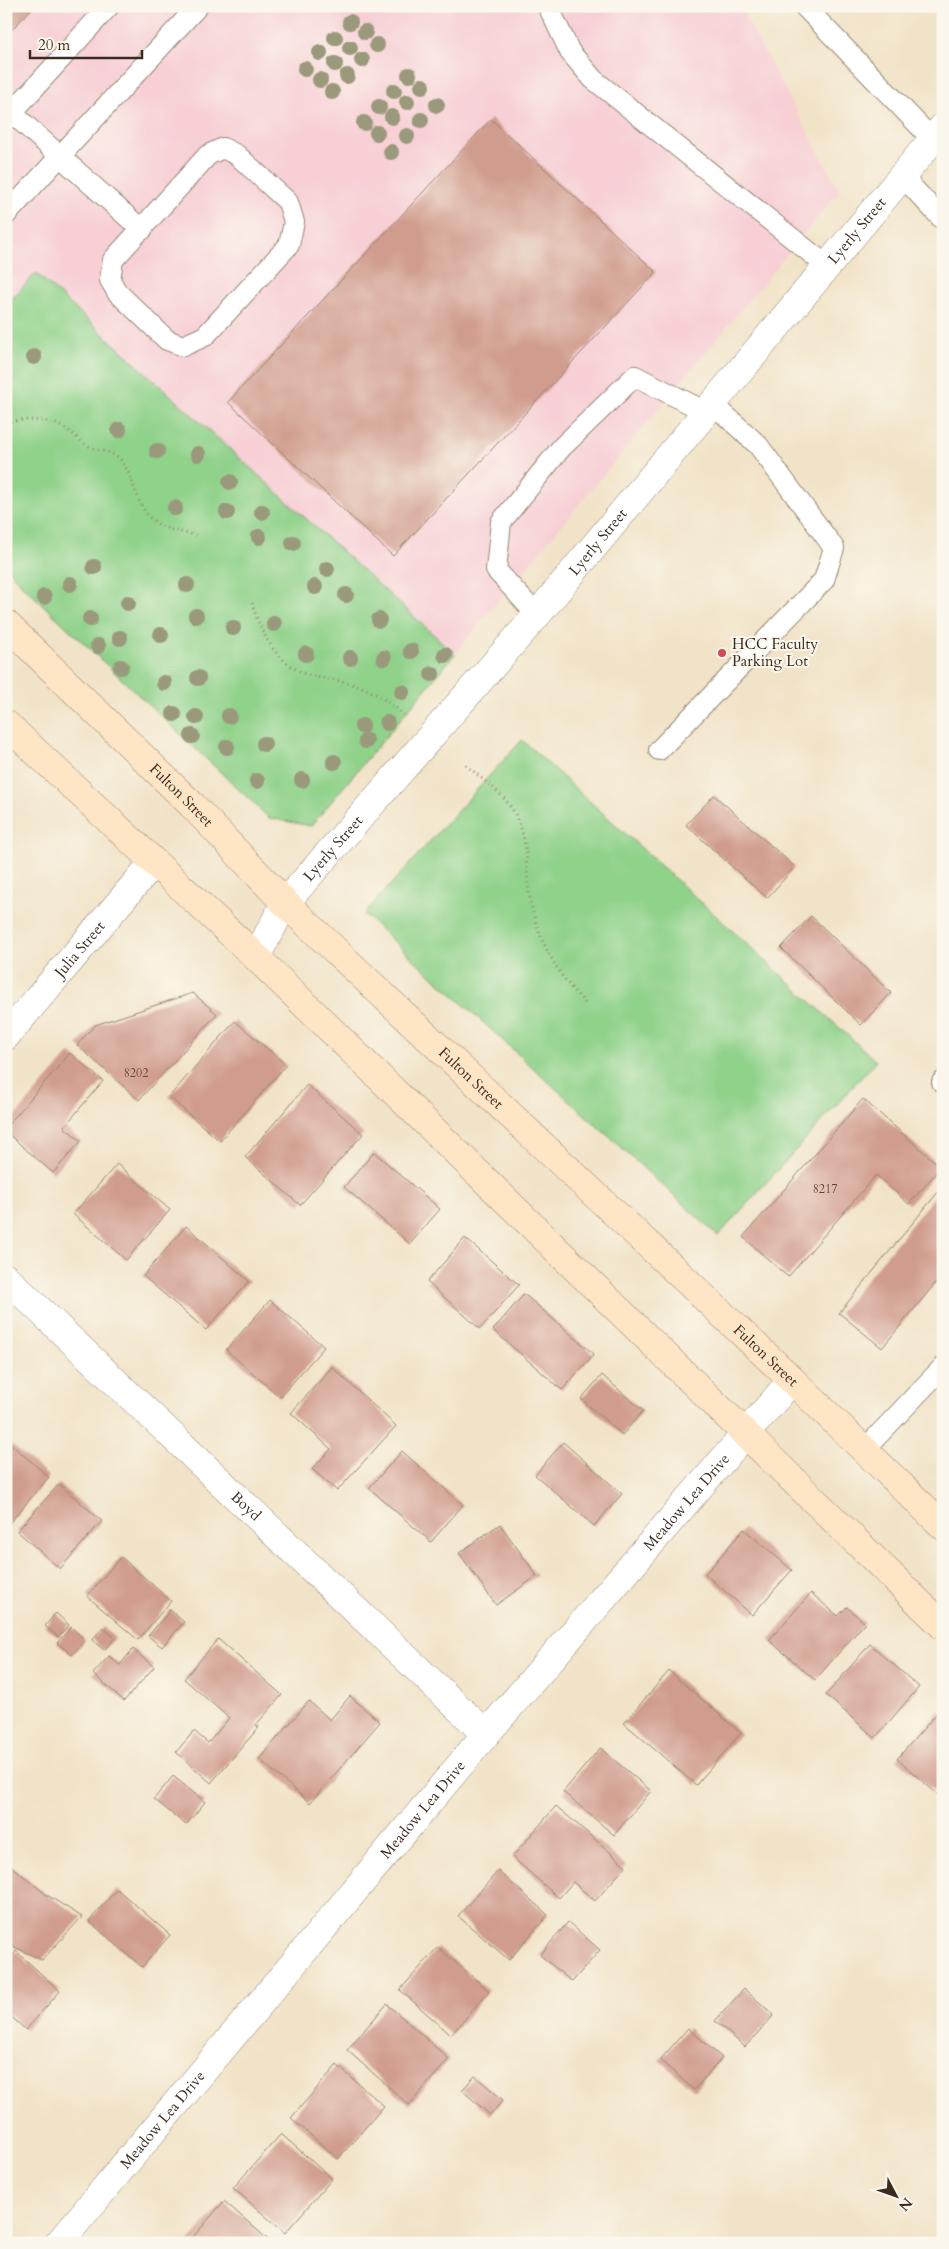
<svg xmlns="http://www.w3.org/2000/svg" width="949" height="2249" viewBox="0 0 949 2249" font-family="Cardo,serif">
<rect width="100%" height="100%" fill="#fbf7ec"/>
<filter id="ink" filterUnits="userSpaceOnUse"><feTurbulence type="fractalNoise" baseFrequency=".02" numOctaves="2"/><feDisplacementMap in="SourceGraphic" scale="10" xChannelSelector="R" yChannelSelector="G"/><feConvolveMatrix kernelMatrix="1 2 1 2 8 2 1 2 1" color-interpolation-filters="sRGB"/></filter>
<filter id="wash" filterUnits="userSpaceOnUse"><feTurbulence type="fractalNoise" baseFrequency=".0096" numOctaves="4" result="noise"/><feDisplacementMap in="SourceGraphic" scale="20" xChannelSelector="R" yChannelSelector="G"/><feGaussianBlur stdDeviation="1.12" result="paint"/><feColorMatrix in="noise" values="0 0 0 0 0 0 0 0 0 0 0 0 0 0 0 0 0 1.4 0 .05"/><feComposite in="paint" operator="in"/></filter>
<g filter="url(#wash)">
<rect width="100%" height="100%" fill="#f1e3c7"/>
<path fill="#f7cfd5" d="M6 6H739L840 191 311 826 269 818 22 585 6 566Z"/>
<g fill="#8fd28a" stroke="#657e54">
<path d="M36 273 455 654 311 826 269 818 22 585 6 566V305Z"/>
<path d="M522 740 876 1061 718 1236 364 914Z"/>
</g>
<g id="blocks">
<g fill="#d09c8d">
<path d="M6 6H34L6 36Z"/>
<path d="M491 119 656 272 393 556 228 402Z"/>
<path d="M714 795 795 867 767 898 686 825Z"/>
<path d="M811 916 891 993 861 1025 781 948Z"/>
<path d="M193 993 217 1014 139 1100 77 1045 95 1025Z"/>
<path d="M235 1021 286 1065 220 1141 169 1097Z"/>
<path d="M70 1053 103 1081 64 1127 81 1141 53 1173 6 1132V1127Z"/>
<path d="M307 1085 363 1134 300 1205 245 1157Z"/>
<path d="M863 1099 941 1167 909 1204 876 1175 788 1277 743 1237Z"/>
<path d="M374 1152 440 1209 410 1244 344 1187Z"/>
<path d="M117 1164 170 1210 126 1260 73 1214Z"/>
<path d="M943 1186V1274L882 1348 839 1313Z"/>
<path d="M186 1226 249 1281 206 1330 143 1276Z"/>
<path d="M465 1238 519 1285 480 1329 427 1282Z"/>
<path d="M524 1294 594 1354 562 1390 493 1330Z"/>
<path d="M270 1300 324 1347 280 1397 226 1350Z"/>
<path d="M332 1367 396 1426 337 1491 312 1469 331 1449 291 1413Z"/>
<path d="M602 1375 643 1411 622 1435 581 1399Z"/>
<path d="M6 1440 49 1477 6 1527Z"/>
<path d="M563 1442 622 1494 594 1526 535 1475Z"/>
<path d="M402 1451 463 1505 431 1542 369 1488Z"/>
<path d="M59 1484 102 1521 60 1569 17 1531Z"/>
<path d="M500 1524 537 1576 496 1605 459 1553Z"/>
<path d="M744 1529 792 1570 752 1615 705 1574Z"/>
<path d="M121 1557 171 1601 138 1640 87 1596Z"/>
<path d="M811 1593 838 1616 847 1607 865 1623 815 1680 769 1640Z"/>
<path d="M170 1610 184 1622 162 1647 148 1636Z"/>
<path d="M56 1613 69 1625 58 1637 45 1626Z"/>
<path d="M71 1627 85 1640 72 1655 57 1643Z"/>
<path d="M103 1627 115 1638 104 1650 92 1640Z"/>
<path d="M218 1639 282 1695 256 1725 259 1727 211 1783 176 1752 194 1731 208 1743 229 1718 184 1679Z"/>
<path d="M870 1644 919 1687 875 1738 826 1695Z"/>
<path d="M133 1649 154 1667 124 1701 93 1674 109 1656 120 1665Z"/>
<path d="M669 1671 741 1733 696 1785 624 1723Z"/>
<path d="M350 1696 380 1722 310 1803 259 1759 309 1701 330 1720Z"/>
<path d="M939 1711 943 1714V1799L897 1759Z"/>
<path d="M600 1748 651 1791 614 1835 563 1792Z"/>
<path d="M173 1776 205 1802 186 1825 154 1799Z"/>
<path d="M556 1806 626 1866 595 1901 573 1882 559 1898 512 1857Z"/>
<path d="M6 1862 47 1895 82 1917 42 1960 6 1943Z"/>
<path d="M498 1871 548 1915 509 1960 458 1916Z"/>
<path d="M117 1889 170 1935 142 1967 89 1921Z"/>
<path d="M568 1922 600 1950 572 1982 540 1955Z"/>
<path d="M438 1947 489 1991 451 2035 400 1990Z"/>
<path d="M6 1949 13 1955 16 1951 60 1991 26 2030 6 2012Z"/>
<path d="M744 1989 774 2015 745 2047 715 2021Z"/>
<path d="M387 2004 449 2059 409 2105 347 2050Z"/>
<path d="M688 2028 722 2058 694 2090 660 2060Z"/>
<path d="M337 2065 384 2106 338 2159 291 2118Z"/>
<path d="M475 2076 503 2100 490 2115 462 2090Z"/>
<path d="M281 2134 332 2179 285 2233 233 2188Z"/>
<path d="M224 2201 272 2243H188Z"/>
</g>
</g>
</g>
<g filter="url(#ink)">
<use href="#blocks" fill-opacity="0" stroke="#968672" stroke-width="1"/>
<g fill="none" stroke-linecap="round" stroke-linejoin="round">
<g stroke="#968672" stroke-width="22">
<g id="service">
<path d="M548 6 570 52 593 79 827 266"/>
<path d="M804 6 933 140"/>
<path d="M12 113 142 230"/>
<path d="M6 119 109 6"/>
<path d="M223 148 237 155 288 202 294 222 289 245 205 336 183 346 167 340 117 292 110 280 113 260 208 155Z"/>
<path d="M902 176 943 220"/>
<path d="M6 215 198 6"/>
<path d="M537 615 496 570 501 522 561 448 635 376 706 412"/>
<path d="M659 750 824 580 834 548 758 445 713 404"/>
<path d="M942 1082H943"/>
<path d="M864 1450 943 1367"/>
</g>
</g>
<g stroke="#968672" stroke-width="29">
<g id="minor">
<path id="s1" d="M256 957 285 903 537 615 943 127"/>
<path id="s2" d="M6 1036 153 863"/>
<path id="s3" d="M6 1278 486 1734"/>
<path id="s4" d="M59 2243 486 1734 792 1380"/>
</g>
</g>
<g stroke="#968672" stroke-width="29">
<g id="secondary">
<path id="s5" d="M6 624 192 805 285 903 792 1380 943 1526"/>
<path d="M6 724 256 957 943 1626"/>
</g>
</g>
<g stroke="#968672" stroke-width="3" stroke-dasharray="1 4" stroke-linecap="butt">
<path d="M6 421C25 420 46 418 63 427 73 432 80 443 91 447 100 452 111 451 119 458 126 465 130 476 133 485 148 527 159 528 200 536"/>
<path d="M252 603C261 635 278 667 313 676 331 680 349 681 366 689 380 695 392 705 404 715"/>
<path d="M466 765C485 782 508 796 518 820 530 849 525 871 530 899 538 941 558 976 587 1005"/>
</g>
<use href="#service" stroke="#fff" stroke-width="20"/>
<use href="#minor" stroke="#fff" stroke-width="28"/>
<use href="#secondary" stroke="#fde5c5" stroke-width="28"/>
</g>
<g fill="#9b997c">
<circle cx="350" cy="22" r="8"/>
<circle cx="365" cy="32" r="8"/>
<circle cx="335" cy="38" r="8"/>
<circle cx="377" cy="45" r="8"/>
<circle cx="350" cy="48" r="8"/>
<circle cx="320" cy="53" r="8"/>
<circle cx="362" cy="60" r="8"/>
<circle cx="335" cy="64" r="8"/>
<circle cx="305" cy="69" r="8"/>
<circle cx="409" cy="75" r="8"/>
<circle cx="347" cy="76" r="8"/>
<circle cx="320" cy="80" r="8"/>
<circle cx="422" cy="86" r="8"/>
<circle cx="394" cy="91" r="8"/>
<circle cx="332" cy="92" r="8"/>
<circle cx="407" cy="102" r="8"/>
<circle cx="437" cy="105" r="8"/>
<circle cx="379" cy="107" r="8"/>
<circle cx="392" cy="117" r="8"/>
<circle cx="421" cy="120" r="8"/>
<circle cx="364" cy="123" r="8"/>
<circle cx="377" cy="133" r="8"/>
<circle cx="407" cy="136" r="8"/>
<circle cx="391" cy="152" r="8"/>
<circle cx="34" cy="357" r="8"/>
<circle cx="119" cy="430" r="8"/>
<circle cx="157" cy="451" r="8"/>
<circle cx="198" cy="454" r="8"/>
<circle cx="230" cy="482" r="8"/>
<circle cx="175" cy="508" r="8"/>
<circle cx="227" cy="512" r="8"/>
<circle cx="262" cy="512" r="8"/>
<circle cx="259" cy="537" r="8"/>
<circle cx="293" cy="543" r="8"/>
<circle cx="94" cy="567" r="8"/>
<circle cx="327" cy="569" r="8"/>
<circle cx="70" cy="584" r="8"/>
<circle cx="187" cy="585" r="8"/>
<circle cx="315" cy="587" r="8"/>
<circle cx="346" cy="595" r="8"/>
<circle cx="44" cy="597" r="8"/>
<circle cx="128" cy="603" r="8"/>
<circle cx="196" cy="616" r="8"/>
<circle cx="90" cy="619" r="8"/>
<circle cx="379" cy="620" r="8"/>
<circle cx="274" cy="624" r="8"/>
<circle cx="233" cy="628" r="8"/>
<circle cx="161" cy="635" r="8"/>
<circle cx="120" cy="638" r="8"/>
<circle cx="98" cy="646" r="8"/>
<circle cx="411" cy="651" r="8"/>
<circle cx="306" cy="654" r="8"/>
<circle cx="445" cy="655" r="8"/>
<circle cx="350" cy="658" r="8"/>
<circle cx="384" cy="658" r="8"/>
<circle cx="121" cy="667" r="8"/>
<circle cx="432" cy="674" r="8"/>
<circle cx="198" cy="678" r="8"/>
<circle cx="164" cy="683" r="8"/>
<circle cx="402" cy="692" r="8"/>
<circle cx="174" cy="714" r="8"/>
<circle cx="229" cy="716" r="8"/>
<circle cx="196" cy="717" r="8"/>
<circle cx="387" cy="723" r="8"/>
<circle cx="362" cy="726" r="8"/>
<circle cx="192" cy="736" r="8"/>
<circle cx="366" cy="741" r="8"/>
<circle cx="264" cy="744" r="8"/>
<circle cx="227" cy="747" r="8"/>
<circle cx="334" cy="762" r="8"/>
<circle cx="302" cy="780" r="8"/>
<circle cx="257" cy="781" r="8"/>
</g>
</g>
<circle fill="#d1495b" stroke="#fbf7ec" stroke-width="2" cx="722" cy="653" r="5"/>
<g text-anchor="middle" stroke-width="4" stroke-linejoin="round" paint-order="stroke">
<g font-size="12" fill="#60463a">
<text x="136" y="1077">8202</text>
<text x="825" y="1193">8217</text>
</g>
<g font-size="15" fill="#3b2a1e" stroke="#fbf7ec">
<text dy="5" stroke="none"><textPath href="#s1" startOffset="944">Lyerly Street</textPath></text>
<text dy="5" stroke="none"><textPath href="#s1" startOffset="539">Lyerly Street</textPath></text>
<text dy="5" stroke="none"><textPath href="#s5" startOffset="245">Fulton Street</textPath></text>
<text dy="5" stroke="none"><textPath href="#s1" startOffset="134">Lyerly Street</textPath></text>
<text dy="5" stroke="none"><textPath href="#s2" startOffset="114">Julia Street</textPath></text>
<text dy="5" stroke="none"><textPath href="#s5" startOffset="650">Fulton Street</textPath></text>
<text dy="5" stroke="none"><textPath href="#s5" startOffset="1055">Fulton Street</textPath></text>
<text dy="5" stroke="none"><textPath href="#s4" startOffset="971">Meadow Lea Drive</textPath></text>
<text dy="5" stroke="none"><textPath href="#s3" startOffset="331">Boyd</textPath></text>
<text dy="5" stroke="none"><textPath href="#s4" startOffset="566">Meadow Lea Drive</textPath></text>
<text dy="5" stroke="none"><textPath href="#s4" startOffset="161">Meadow Lea Drive</textPath></text>
</g>
<g font-size="15" fill="#3b2a1e" stroke="#fbf7ec" text-anchor="start">
<text x="732" y="649">HCC Faculty<tspan x="732" dy="17">Parking Lot</tspan></text>
</g>
</g>
<rect width="949" height="2249" fill="none" stroke="#fbf7ec" stroke-width="25"/>
<g transform="translate(896 2196) rotate(131)" stroke="#fbf7ec" stroke-width="4" paint-order="stroke">
<path d="M0-4L9 19L0 12L-9 19Z" fill="#3b2a1e"/>
<text y="-8" font-size="14" font-weight="bold" text-anchor="middle" fill="#3b2a1e">N</text>
</g>
<path d="M30 50v8h112v-8" fill="none" stroke="#3b2a1e" stroke-width="2.5"/>
<text x="38" y="50" font-size="15" fill="#3b2a1e" stroke="#fbf7ec" stroke-width="4" paint-order="stroke">20 m</text>
</svg>
